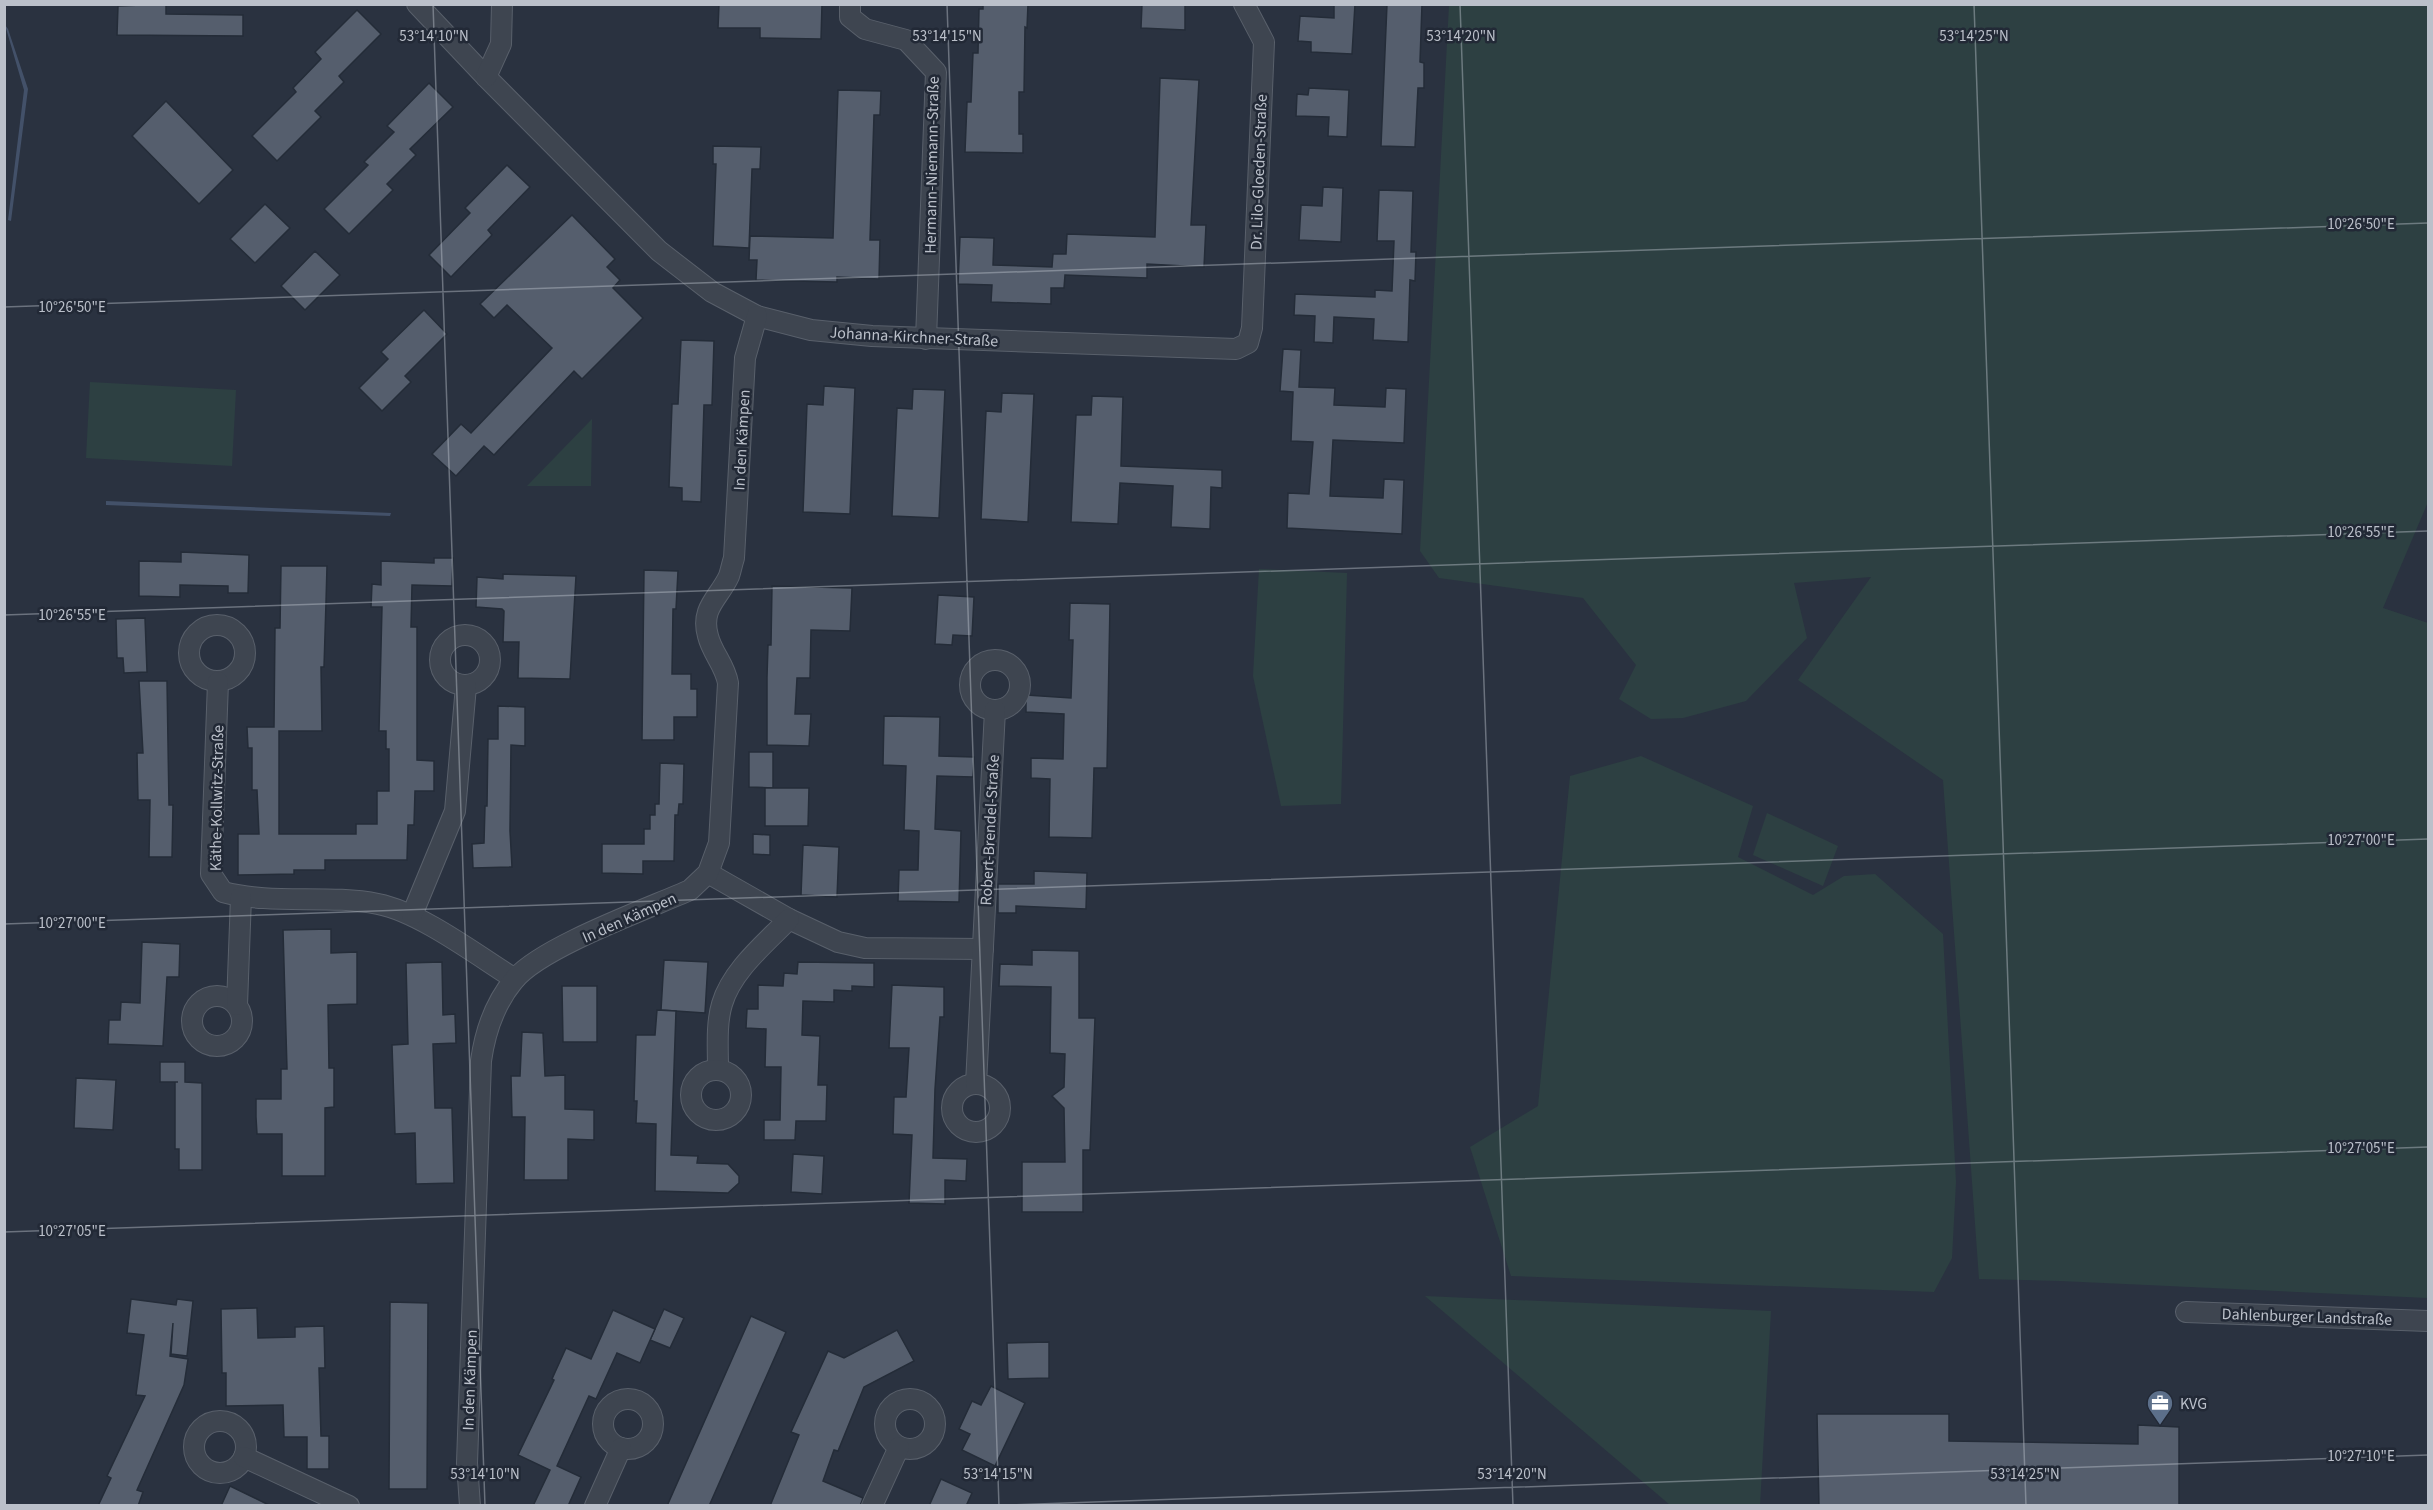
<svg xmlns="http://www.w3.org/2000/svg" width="2433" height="1510" viewBox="0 0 2433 1510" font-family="'Source Sans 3',sans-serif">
<rect width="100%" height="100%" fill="#2a3240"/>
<g fill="#2d4042">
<path d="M1449 5H2428V502L2383 608 2428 623V1298L2060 1281 1979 1279 1943 780 1798 680 1871 577 1794 583 1807 638 1746 701 1683 718 1651 719 1619 699 1636 665 1583 598 1439 578 1420 551Z"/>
<path d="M90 382 236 390 232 466 86 458Z"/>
<path d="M592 419 591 486H527Z"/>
<path d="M1259 569 1347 573 1341 804 1281 806 1253 676Z"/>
<path d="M1641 756 1753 806 1738 857 1813 895 1844 876 1875 874 1943 934 1956 1182 1952 1258 1934 1292 1511 1276 1470 1147 1538 1106 1570 776Z"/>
<path d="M1767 813 1838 846 1823 886 1753 855Z"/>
<path d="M1425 1296 1771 1311 1760 1505H1670Z"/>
</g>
<g fill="#435169">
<path d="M5 25 8 29 28 89 11 221 8 220 24 90Z"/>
<path d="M106 501 391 513 390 516 106 505Z"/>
</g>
<g fill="#555e6d" stroke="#242c38" stroke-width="1.5">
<path d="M166 4V14L243 15V36L117 35 118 6Z"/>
<path d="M719 4H822L821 39 760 38V28H718Z"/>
<path d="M983 4H1028L1027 28 1025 27 1024 92H1019V134H1023V153L965 152 967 102H971L973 53H978L979 9H983Z"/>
<path d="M1142 4H1185V30L1141 28Z"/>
<path d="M1334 4H1355L1352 54 1311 52V42L1298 41 1300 16 1334 18Z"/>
<path d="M1387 4H1422L1420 62 1424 63V88H1418L1415 147 1381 146Z"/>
<path d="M357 10 381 34 339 76 344 82 315 111 321 117 277 161 252 136 296 92 293 88 321 59 315 52Z"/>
<path d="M1160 78 1199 80 1191 225H1206L1204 267 1147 264V278L1065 275 1064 288H1051V304L991 302 992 285 958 284 960 237 994 238 993 265 1052 267 1053 254H1066L1067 234 1155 237Z"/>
<path d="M429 83 453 107 410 149 416 155 387 184 393 190 349 234 324 209 368 165 364 162 394 132 387 126Z"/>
<path d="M1309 88 1349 90 1347 137 1328 136 1329 117 1296 116 1297 94 1308 95Z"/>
<path d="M838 90 881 91 880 115H874L870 240H880L879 279 837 277V282L756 280 757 260H749L750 236 833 238Z"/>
<path d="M166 101 233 170 199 204 132 136Z"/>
<path d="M713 146 761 147 760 169H752L749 248 713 246 716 164H713Z"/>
<path d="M507 165 530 187 488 230 492 235 451 277 429 255 470 213 465 208Z"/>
<path d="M1323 187 1343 188 1341 242 1299 240 1301 205 1322 206Z"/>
<path d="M1379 190 1413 191 1411 252H1416L1415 281 1410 280 1408 342 1373 340 1374 319 1334 317 1333 343 1314 342 1315 316 1294 315 1295 294 1375 297V290L1392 291 1394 241H1377Z"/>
<path d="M265 204 290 228 255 263 230 239Z"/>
<path d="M572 215 615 259 607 267 620 280 613 288 643 318 582 379 574 371 494 455 484 446 456 476 432 454 461 424 471 433 552 348 507 305 494 318 480 304Z"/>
<path d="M315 251 340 275 305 310 281 286Z"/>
<path d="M424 310 447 334 405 376 411 382 382 411 359 388 388 359 381 352Z"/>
<path d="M681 340 714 341 712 405H704L701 502 682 501V488L669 487 672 404H678Z"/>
<path d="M1283 349 1301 350 1299 387 1335 388 1334 405 1385 407 1386 388 1406 389 1404 443 1333 440 1330 496 1383 498 1384 479 1404 480 1402 534 1287 528 1288 493 1309 494 1313 442 1291 441 1293 392 1280 391Z"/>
<path d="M824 386 855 388 850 514 803 512 807 404 823 405Z"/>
<path d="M913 389 945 390 939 518 892 516 897 408 912 409Z"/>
<path d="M1002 393 1034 394 1028 522 981 519 986 411 1001 412Z"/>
<path d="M1092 396 1123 397 1121 466 1222 470V488L1211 487 1210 529 1171 527 1173 486 1120 483 1118 524 1071 522 1076 415H1091Z"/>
<path d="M181 552 249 555 248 593H228V586L180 585V597L139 596V561L181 562Z"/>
<path d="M434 558H453L452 586 412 585 411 627H417V760L434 761V791H415L414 825H408L407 860H325V870H294V874L238 875V834H259L257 790H252V748H248L247 727H274L275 628H280L281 566H327L326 602 324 667H321L322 731H279V834H356V824H377V791H389V749H386V731H379L382 607H371L372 584 381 585V561L434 563Z"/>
<path d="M644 570 678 571 676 609H673L672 674H691V689H697V717H674V740H642Z"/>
<path d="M503 574 576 576 570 679 518 678 519 642H503L504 611 502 609 476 607 477 577 503 579Z"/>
<path d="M772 586 852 588 850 631 811 630 810 678H797L795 714H811L809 746 767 745V677L768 645H771Z"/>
<path d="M938 595 974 597 972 636 953 635 952 645 935 644Z"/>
<path d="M1070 603 1110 604 1107 768H1094L1092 838 1049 837 1050 779 1031 778V758L1063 759 1064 714 1026 712V695L1071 698 1073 640H1069Z"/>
<path d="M145 618 147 672 124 673 123 658H117L116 619Z"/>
<path d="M139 681H167L169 805H173L172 857H149L150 800H138L137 753H143Z"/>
<path d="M498 706 525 707V746L511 745 510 831 512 867 473 868 472 844 484 843 485 806H487L488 739H498Z"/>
<path d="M884 716 940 717 939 756 974 757 973 777 937 776 935 829 961 831 959 902 898 901 899 870H918L919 831 904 830 906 766 883 765Z"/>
<path d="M749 752H773V788L749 787Z"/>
<path d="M660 763 684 764 683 804H679L678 815H675L674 861H643V874L602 873V844H644V829H650V815H655V804H659Z"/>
<path d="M765 788H809L808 826H765Z"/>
<path d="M753 834 770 835V855L753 854Z"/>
<path d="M803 845 839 847 837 897 801 895Z"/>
<path d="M1034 871 1087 873 1086 909 1016 906V913H998V884H1034Z"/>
<path d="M331 929V953L357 952V1004L328 1005 329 1068H334V1107L325 1108V1176H282V1134H257L256 1117V1099H281V1069H287L283 930Z"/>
<path d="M142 942 180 944 179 977H167L163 1046 108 1044 109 1020H120L121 1002 140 1003Z"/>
<path d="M1032 950 1079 951V1018H1095L1090 1150H1083V1212H1022V1162H1065L1064 1108 1052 1096 1064 1087 1065 1054 1050 1053 1051 987 999 986 1000 964 1032 965Z"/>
<path d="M664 960 708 962 705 1013 661 1010Z"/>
<path d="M442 962 443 1015 455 1014 456 1043 433 1044 435 1108H452L454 1183 416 1184 415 1133 395 1134 392 1045 408 1044 406 963Z"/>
<path d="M798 962 874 963V987L852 986V991L834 990V1002L803 1001 802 1035 820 1036 818 1085H827L826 1121H796L795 1140H764V1120H780L781 1067H765L766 1029 746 1028 747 1009H758V985L783 986 784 973 797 974Z"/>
<path d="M892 985 944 987V1017H940L935 1089 933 1158 967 1159 966 1181 945 1180V1204L909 1203 912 1135 893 1134 894 1097H906L909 1048H889Z"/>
<path d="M562 986H597V1042H563Z"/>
<path d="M657 1010 676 1011 671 1155 698 1156 697 1163 728 1164 739 1176V1183L728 1193 655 1191 656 1124 636 1123 637 1101H634L636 1035H655Z"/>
<path d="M522 1032 543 1033 545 1076 565 1075V1109L594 1110V1140L568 1139V1180H524L525 1117H512L511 1076H520Z"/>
<path d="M160 1062H185V1082L202 1083V1170H179V1149H175V1082H178H160Z"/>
<path d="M76 1078 116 1080 113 1130 74 1128Z"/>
<path d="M793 1154 824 1156 822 1194 791 1192Z"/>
<path d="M131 1299 176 1305 177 1299 193 1301 187 1356 171 1354 173 1323 170 1356 188 1359 184 1385 137 1490 143 1492 138 1506H98L111 1478 107 1476 145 1396 136 1395 144 1335 127 1333Z"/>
<path d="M390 1302 428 1303 427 1489H389Z"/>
<path d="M257 1308 258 1338 295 1337V1327L324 1326 325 1368H319L321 1436H329V1469H307V1437H284L283 1405 226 1406V1373H222L221 1309Z"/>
<path d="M664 1309 684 1318 670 1348 650 1340Z"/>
<path d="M613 1310 655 1329 640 1363 617 1353 596 1399 589 1396 557 1466 581 1477 568 1506H533L550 1470 518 1455 554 1380 552 1379 566 1348 591 1359Z"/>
<path d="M751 1316 786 1332 709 1506H667Z"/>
<path d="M897 1330 914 1361 864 1387 838 1451 834 1450 823 1481 863 1498 860 1506H770L799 1435 791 1432 828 1351 844 1358Z"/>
<path d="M1049 1342V1378L1008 1379 1007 1343Z"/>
<path d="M991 1386 1025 1403 995 1466 962 1450 970 1434 959 1429 972 1401 981 1405Z"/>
<path d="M1817 1414H1949V1441L2138 1444V1425L2179 1427V1505L1819 1506Z"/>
<path d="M941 1479 972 1493 966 1506H929Z"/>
<path d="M230 1486 271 1506H221Z"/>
</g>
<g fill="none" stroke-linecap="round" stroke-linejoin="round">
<g stroke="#59606b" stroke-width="22">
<g id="minor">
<path d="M417 4 486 77 659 251 712 292 757 316 811 330 872 336 1236 349 1248 343 1252 328 1264 42 1244 4"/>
<path d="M850 4V17L865 29 906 40 936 72 926 339"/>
<path d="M486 77 501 44 502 4"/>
<circle cx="217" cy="653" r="28"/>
<circle cx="465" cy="660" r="25"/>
<circle cx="995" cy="685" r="25"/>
<path d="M218 682 211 874 223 892C273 905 327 894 378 904 420 912 478 956 515 979"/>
<path d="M708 873 789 919 838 942 865 948 983 949"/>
<path d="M412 915 455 811 466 686"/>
<circle cx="217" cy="1021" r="25"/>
<path d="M237 1005 241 897"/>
<path d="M718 1069C718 1048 716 1024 722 1004 732 970 766 943 789 919"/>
<circle cx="716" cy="1095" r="25"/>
<circle cx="976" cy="1108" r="24"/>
<path d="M976 1084 995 710"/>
<path d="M2186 1312 2428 1321"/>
<circle cx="910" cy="1424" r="25"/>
<circle cx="628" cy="1424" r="25"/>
<circle cx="220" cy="1447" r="26"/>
<path d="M244 1457 349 1506"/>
<path d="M470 1506 467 1463 481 1061C485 1032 495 1003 514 980 541 947 647 909 690 890L708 873 719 843 728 683C725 665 712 653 708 636 700 608 719 598 729 576 731 570 732 564 734 558L745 358 757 316"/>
<path d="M595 1506 621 1448"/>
<path d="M872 1506 899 1447"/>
</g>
</g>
<use href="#minor" stroke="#3e4550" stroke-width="20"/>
</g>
<path fill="none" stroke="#bbc0ca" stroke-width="1.5" stroke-opacity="0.45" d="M433 4 485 1506M947 4 999 1506M1460 4 1513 1506M1974 4 2026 1506M4 307 2428 223M4 615 2428 531M4 924 2428 839M4 1232 2428 1147M983 1506 2428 1455"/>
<defs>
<g id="office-pin" transform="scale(1.35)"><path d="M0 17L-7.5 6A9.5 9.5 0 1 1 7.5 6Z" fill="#5c6f8a" stroke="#222936"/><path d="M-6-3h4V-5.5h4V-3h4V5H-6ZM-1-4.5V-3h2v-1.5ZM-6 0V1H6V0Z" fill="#fff"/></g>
</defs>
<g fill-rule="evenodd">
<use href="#office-pin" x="2160" y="1403"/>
</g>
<g text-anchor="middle" stroke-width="5" stroke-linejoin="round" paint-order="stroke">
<g font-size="16" fill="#bbc0ca" stroke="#222936">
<text transform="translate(931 165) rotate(-89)" y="6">Hermann-Niemann-Straße</text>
<text transform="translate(1258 172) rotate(-88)" y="6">Dr. Lilo-Gloeden-Straße</text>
<text transform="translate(914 336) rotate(3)" y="6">Johanna-Kirchner-Straße</text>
<text transform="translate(741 440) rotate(-87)" y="6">In den Kämpen</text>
<text transform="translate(216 798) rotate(-89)" y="6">Käthe-Kollwitz-Straße</text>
<text transform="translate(989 830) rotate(-87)" y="6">Robert-Brendel-Straße</text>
<text transform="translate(629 917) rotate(-24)" y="6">In den Kämpen</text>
<text transform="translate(2307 1316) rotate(2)" y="6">Dahlenburger Landstraße</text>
<text transform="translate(469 1380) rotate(-88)" y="6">In den Kämpen</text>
</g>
<g font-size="16" fill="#bbc0ca" stroke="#222936" text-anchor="start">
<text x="2180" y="1409">KVG</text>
</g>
</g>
<g font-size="15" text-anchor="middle" fill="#bbc0ca" stroke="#222936" stroke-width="5" stroke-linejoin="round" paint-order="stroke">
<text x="434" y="41">53°14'10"N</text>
<text x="947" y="41">53°14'15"N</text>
<text x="1461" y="41">53°14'20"N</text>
<text x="1974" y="41">53°14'25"N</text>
<text x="2361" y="229">10°26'50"E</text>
<text x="72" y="312">10°26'50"E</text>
<text x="2361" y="537">10°26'55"E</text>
<text x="72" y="620">10°26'55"E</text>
<text x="2361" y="845">10°27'00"E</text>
<text x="72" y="928">10°27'00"E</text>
<text x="2361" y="1153">10°27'05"E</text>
<text x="72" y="1236">10°27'05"E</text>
<text x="2361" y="1461">10°27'10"E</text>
<text x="2025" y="1479">53°14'25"N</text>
<text x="485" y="1479">53°14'10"N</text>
<text x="998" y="1479">53°14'15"N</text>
<text x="1512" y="1479">53°14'20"N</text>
</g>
<rect width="2433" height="1510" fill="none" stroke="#bbc0ca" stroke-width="12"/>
</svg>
